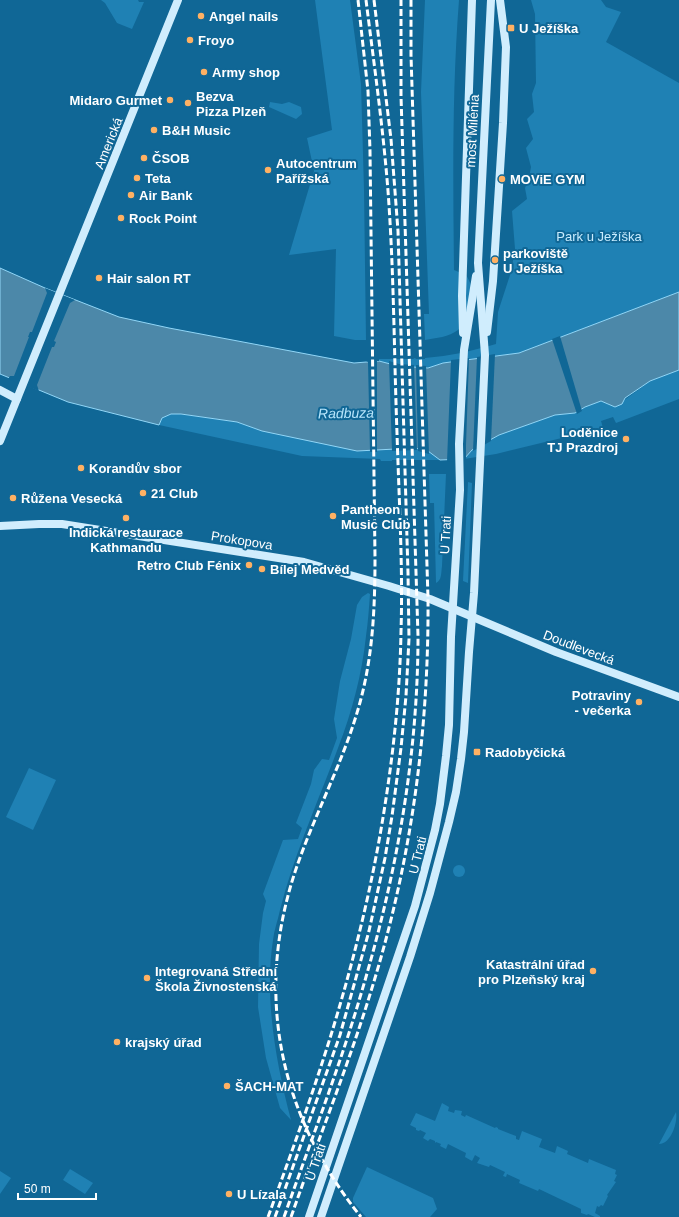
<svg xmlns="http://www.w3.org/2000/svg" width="679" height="1217" viewBox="0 0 679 1217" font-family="Helvetica,sans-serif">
<rect width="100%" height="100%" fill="#106796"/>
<g fill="#1f81b4">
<path d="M101 0H138L139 2H144L132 29 117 23 105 3Z"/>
<path d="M315 0H350L361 84 364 190 366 340H355L334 336 336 249 289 255 314 171 307 138 332 130Z"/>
<path d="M425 0H459C452 90 453 180 454 270L466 275C468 278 470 282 471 286 472 296 466 324 458 330 449 337 436 338 425 340L424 314H429L421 92Z"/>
<path d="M531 0H601L606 7 621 12 606 42 679 83V292L519 353 443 363 428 368 398 366 379 361V359H413L415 358 416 359H425V358C450 356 472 351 496 344L498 312 511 272 515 249 512 211 527 199 525 188 529 178 531 167 526 148 533 139 527 119 534 112 532 94 536 83 535 14Z"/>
<path d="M270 102 282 104 289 102 301 107 302 114 296 119 269 107Z"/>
<path d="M679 370V399L616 423 613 417 601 421 603 428 496 454 464 459 472 450 499 435 555 415 575 413 585 407 601 401 615 407 650 381Z"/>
<path d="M171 414H181L237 422 262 431 415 448 428 451 440 460H392V461H381L380 459 302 456 159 425 162 418Z"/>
<path d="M429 474H446L442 566C441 573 442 580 436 583L434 503H430Z"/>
<path d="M468 482 472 483 468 583 463 581Z"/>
<path d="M368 593 370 594C369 608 368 622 366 636 362 674 352 712 338 748 318 802 294 854 280 910 278 920 274 930 273 940 264 998 276 1063 291 1120L280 1108 266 1058 258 1007 259 944 263 913 266 901 263 894 283 840 298 839 302 828 296 823 311 784 314 770 322 759 329 760 337 738 334 719 340 681 351 639 357 605 362 597Z"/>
<path d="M29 768 56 780 33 830 6 817Z"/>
<circle cx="459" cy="871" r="6"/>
<path d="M442 1103 449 1107 448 1111 454 1113 455 1110 462 1111 461 1115 465 1117 466 1115 495 1128 496 1127 498 1128V1129L516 1136V1139L519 1140 522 1131 542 1139 539 1147 555 1153 557 1146 568 1151 567 1154 588 1163 589 1159 616 1170 615 1174 617 1175 614 1181 616 1182 607 1195 608 1196 603 1206 601 1205 599 1207 597 1206 595 1213 600 1216V1217H595L588 1214 587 1215 581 1213V1209L539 1189 538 1191 519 1183 520 1180 507 1174 506 1177 503 1176 505 1172 490 1165 489 1167 477 1163 480 1158 475 1155 472 1161 465 1157 466 1153 448 1144 446 1149 440 1146 441 1144 436 1142 435 1143V1141L430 1139 428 1141 423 1138 426 1133 420 1130 419 1131 416 1130V1128L410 1125 416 1113 435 1121Z"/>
<path d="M676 1112C678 1122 671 1144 659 1144Z"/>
<path d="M367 1167 433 1198 437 1209 430 1217H366L353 1202V1198Z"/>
<path d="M70 1169 93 1183 85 1194 63 1180Z"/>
<path d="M0 1171 11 1178 0 1194Z"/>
</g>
<path fill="#4c88a9" stroke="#91d6f7" d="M0 268 45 288 119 317 169 328 354 363 379 361 398 366 428 368 443 363 519 353 679 292V370L650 381 625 398 622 404 615 407 601 401 585 407 575 413 555 415 499 435 472 450 464 459 440 460 428 451 415 448 357 451 262 431 237 422 181 414H171L162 418 159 425 68 402 0 374Z"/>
<g fill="#106796">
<path d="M45 288 75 300 70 303 54 341 56 342 54 347H52L37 385 39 391 8 379 10 376H14L29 337H28L30 332H32L47 293Z"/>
<path d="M560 336 582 411 577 414 552 339Z"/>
<path d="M495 354 491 441 473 451 477 357Z"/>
<path d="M469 358 466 445V459L464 461 447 462 451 360Z"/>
<path d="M366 359H379V361H377V452H370L368 362 366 361Z"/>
<path d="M389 361 399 364 414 365 417 450 392 451Z"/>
<path d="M416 365 426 366 429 454 418 451Z"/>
</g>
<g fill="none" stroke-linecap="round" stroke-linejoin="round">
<g stroke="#d0edfd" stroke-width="8">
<path d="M487 332 493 281 503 123 506 47 500 0"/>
<path d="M463 333 462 296 472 0"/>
<path d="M0 390 17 399"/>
<path d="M0 441 178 0"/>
<path d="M0 526 39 524H62L304 562 389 586 430 599 556 652 679 697"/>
<path d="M309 1217 415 906 435 830 440 804 446 756 449 725 451 637 460 490 459 444 464 350 476 276"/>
<path d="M321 1217 410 957 430 893 449 822 456 792 461 759 464 732 469 652 474 593 485 355 478 263 491 0"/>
</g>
<g stroke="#fff" stroke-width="3" stroke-dasharray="7 3" stroke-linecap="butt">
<path d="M358 0 368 91 370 151 375 557C375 607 373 657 359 706 343 763 314 815 295 872 254 996 280 1116 361 1217"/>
<path d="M268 1217C290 1157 312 1096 331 1035 354 960 373 883 385 805 394 748 400 690 401 632 403 566 399 500 397 433 394 353 394 272 388 191 383 127 374 64 366 0"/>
<path d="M275 1217 340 1035 369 931 385 858 392 816 401 748 406 696 409 639 408 573 398 231 391 139 374 0"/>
<path d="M284 1217C310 1143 339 1069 361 994 396 877 418 757 418 636L401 96V0"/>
<path d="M291 1217C319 1137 351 1059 375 978 412 855 429 727 428 598L411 55V0"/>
</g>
</g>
<g fill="#ffb163" stroke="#106796" stroke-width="1.5">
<circle cx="201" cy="16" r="4"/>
<rect x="507" y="24" width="8" height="8" rx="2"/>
<circle cx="190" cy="40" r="4"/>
<circle cx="204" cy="72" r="4"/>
<circle cx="170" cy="100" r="4"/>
<circle cx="188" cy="103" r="4"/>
<circle cx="154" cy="130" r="4"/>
<circle cx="144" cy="158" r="4"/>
<circle cx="268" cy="170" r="4"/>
<circle cx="137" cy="178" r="4"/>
<circle cx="502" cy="179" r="4"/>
<circle cx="131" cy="195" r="4"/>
<circle cx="121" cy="218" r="4"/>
<circle cx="495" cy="260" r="4"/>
<circle cx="99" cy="278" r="4"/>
<circle cx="626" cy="439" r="4"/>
<circle cx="81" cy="468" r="4"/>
<circle cx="143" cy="493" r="4"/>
<circle cx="13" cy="498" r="4"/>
<circle cx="333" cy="516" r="4"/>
<circle cx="126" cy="518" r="4"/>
<circle cx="249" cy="565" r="4"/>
<circle cx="262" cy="569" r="4"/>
<circle cx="639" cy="702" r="4"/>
<rect x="473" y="748" width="8" height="8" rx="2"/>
<circle cx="593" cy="971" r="4"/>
<circle cx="147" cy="978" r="4"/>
<circle cx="117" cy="1042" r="4"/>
<circle cx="227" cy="1086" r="4"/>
<circle cx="229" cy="1194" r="4"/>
</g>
<g text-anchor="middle" stroke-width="4" stroke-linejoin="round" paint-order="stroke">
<g font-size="13" font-weight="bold" fill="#fff" stroke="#106796" text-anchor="start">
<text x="209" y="21">Angel nails</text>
<text x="519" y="33">U Ježíška</text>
<text x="198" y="45">Froyo</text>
<text x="212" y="77">Army shop</text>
<text x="196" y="101">Bezva<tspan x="196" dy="15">Pizza Plzeň</tspan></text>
<text x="162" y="105" text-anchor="end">Midaro Gurmet</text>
<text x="162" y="135">B&amp;H Music</text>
<text x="152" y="163">ČSOB</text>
<text x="276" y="168">Autocentrum<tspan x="276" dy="15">Pařížská</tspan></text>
<text x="145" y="183">Teta</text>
<text x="510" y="184">MOViE GYM</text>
<text x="139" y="200">Air Bank</text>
<text x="129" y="223">Rock Point</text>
<text x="503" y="258">parkoviště<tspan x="503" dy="15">U Ježíška</tspan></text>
<text x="107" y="283">Hair salon RT</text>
<text x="618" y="437" text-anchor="end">Loděnice<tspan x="618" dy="15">TJ Prazdroj</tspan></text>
<text x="89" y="473">Korandův sbor</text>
<text x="151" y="498">21 Club</text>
<text x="21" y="503">Růžena Vesecká</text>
<text x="341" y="514">Pantheon<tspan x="341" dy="15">Music Club</tspan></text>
<text x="126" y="537" text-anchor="middle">Indická restaurace<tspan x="126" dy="15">Kathmandu</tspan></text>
<text x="241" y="570" text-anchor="end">Retro Club Fénix</text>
<text x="270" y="574">Bílej Medvěd</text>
<text x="631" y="700" text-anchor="end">Potraviny<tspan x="631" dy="15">- večerka</tspan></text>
<text x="485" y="757">Radobyčická</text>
<text x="585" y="969" text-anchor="end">Katastrální úřad<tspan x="585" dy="15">pro Plzeňský kraj</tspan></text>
<text x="155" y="976">Integrovaná Střední<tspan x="155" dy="15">Škola Živnostenská</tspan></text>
<text x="125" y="1047">krajský úřad</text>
<text x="235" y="1091">ŠACH-MAT</text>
<text x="237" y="1199">U Lízala</text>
</g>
<g font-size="13" fill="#fff" stroke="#106796">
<text transform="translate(472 131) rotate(-87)" y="5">most Milénia</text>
<text transform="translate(108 143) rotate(-68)" y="5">Americká</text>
<text transform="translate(445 535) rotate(-87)" y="5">U Trati</text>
<text transform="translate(242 540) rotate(9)" y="5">Prokopova</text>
<text transform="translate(579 647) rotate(21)" y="5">Doudlevecká</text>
<text transform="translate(417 855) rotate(-76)" y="5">U Trati</text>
<text transform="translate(315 1162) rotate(-71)" y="5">U Trati</text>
</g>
<g font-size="13" fill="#c8ecfe" stroke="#106796">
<text x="599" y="241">Park u Ježíška</text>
</g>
<g font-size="14" font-style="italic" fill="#b8e5fb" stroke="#106796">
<text transform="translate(346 413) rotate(-1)" y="5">Radbuza</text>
</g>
</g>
<path d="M18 1193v6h78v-6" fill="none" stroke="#ffffff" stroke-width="2"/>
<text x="24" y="1193" font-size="12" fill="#ffffff" stroke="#106796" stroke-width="3" paint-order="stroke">50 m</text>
</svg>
